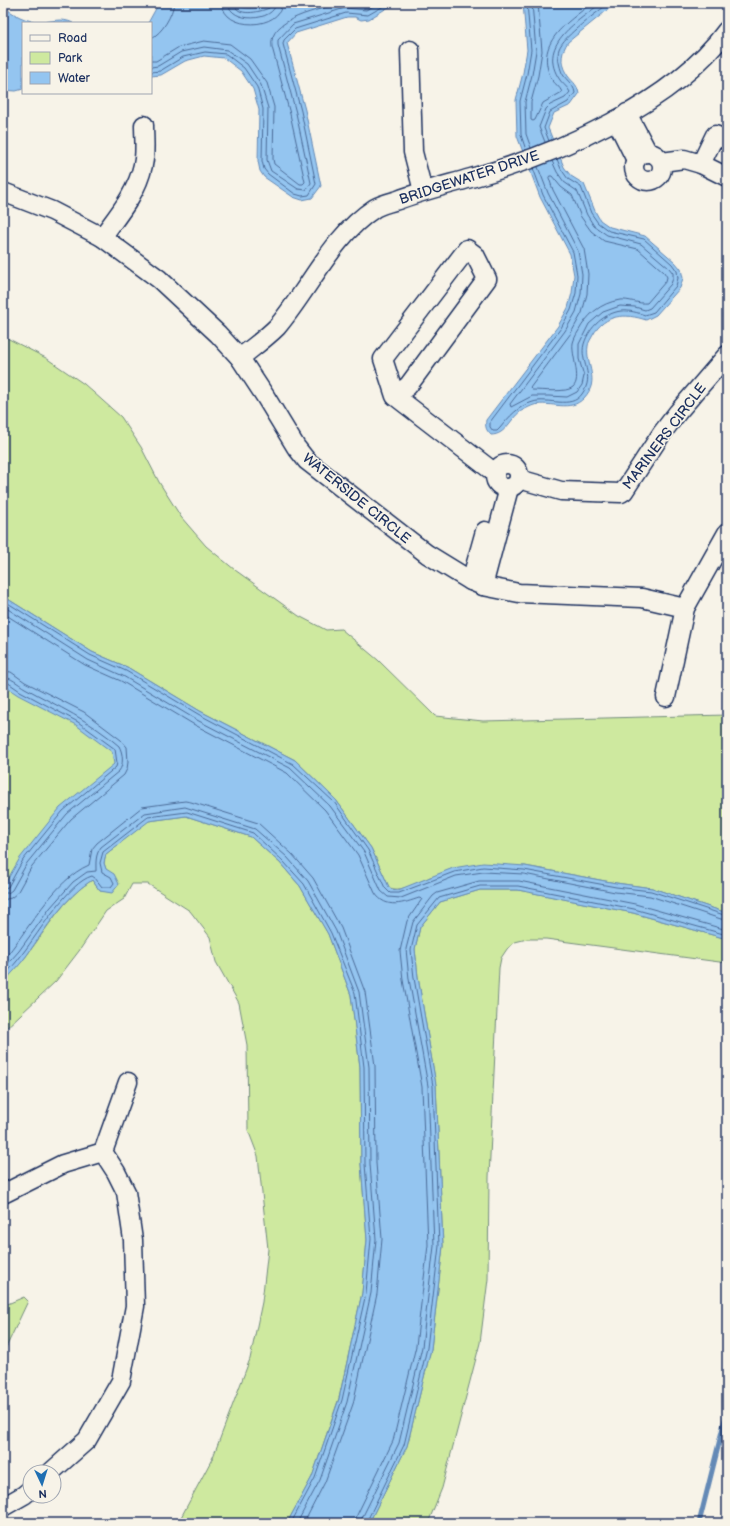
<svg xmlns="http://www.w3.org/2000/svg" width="730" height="1526" viewBox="0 0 730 1526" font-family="'Balsamiq Sans',sans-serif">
<rect width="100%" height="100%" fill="#f7f3e8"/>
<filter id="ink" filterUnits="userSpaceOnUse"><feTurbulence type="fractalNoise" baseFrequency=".025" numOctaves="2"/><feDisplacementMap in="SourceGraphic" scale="8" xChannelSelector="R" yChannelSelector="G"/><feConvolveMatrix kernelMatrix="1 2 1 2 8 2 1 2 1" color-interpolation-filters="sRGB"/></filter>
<g filter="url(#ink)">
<g fill="#cee99f" stroke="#748c7e">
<path d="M3 336 46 358 84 384 121 417 141 447 159 482 181 517 206 546 235 570 299 616 326 630 341 629 378 660 435 716 483 721 727 715V913L652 888 616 883 525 866 430 877C421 882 397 894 389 887L371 848 336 800 295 760 200 711 127 667 92 652 3 596Z"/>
<path d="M3 630 158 777 3 973Z"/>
<path d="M186 816 251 837 280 863 300 886 328 934 351 995 360 1067 361 1164 367 1240 362 1293 339 1398 312 1477 287 1523H178L213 1457 250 1359 262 1302 268 1249 258 1156 248 1130 247 1045 239 1003 216 962 210 937 190 911 148 884H132L124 899 106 911 79 951 56 981 3 1031V983C11 973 20 965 27 955 47 928 64 898 92 880L100 891 112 892 119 884 106 870 104 863 106 854 148 821Z"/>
<path d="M480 890H518L544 895 633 913 727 939V963L546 939H527L515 942 507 949 501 958 499 968 489 1177 488 1279 480 1343 442 1488 428 1523H369L407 1446 431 1349 443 1246 436 1085 418 977 415 949 420 927 440 902Z"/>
<path d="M24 1297 28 1301 3 1354V1306Z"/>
</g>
<g fill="#94c5f0" stroke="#6489b6">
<path d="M159 3H236C247 13 260 7 273 3H402L387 8 369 19 361 20 355 17H347L296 33 287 43 305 110 321 186 312 198 302 200 293 197 264 177 260 171 258 161 259 110 253 89 241 71 224 58 204 56 185 61 161 75 151 76V23H148Z"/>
<path d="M523 3H616L568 42C562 51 559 62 566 73 571 82 577 82 579 94L571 105 554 113 548 128 564 167 571 176 584 184 595 211 600 220 610 227 645 236 675 262 681 269 683 278 680 288 656 315 646 320C625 313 605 314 593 335 591 339 588 343 588 346 585 365 601 380 584 398 570 413 551 401 534 405 531 406 527 408 523 410 510 417 507 435 491 435 486 430 485 427 486 420L558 326 568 308 572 293 574 275 570 254 540 197 517 136 516 100 523 73 527 50Z"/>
<path d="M3 6C12 14 27 22 40 22 52 22 61 17 73 23H23V89L16 91 3 90Z"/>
<path d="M3 596 92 652 127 667 200 711 295 760 336 800 371 848 389 887 391 889 398 890 453 868 483 863 525 866 616 883 652 888 727 913V939L633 913 518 890H480L440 902 420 927 415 949 418 977 436 1085 443 1246 431 1349 407 1446 369 1523H287L312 1477 339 1399 362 1293 367 1240 361 1164 360 1067 351 995 328 934 300 886 280 863 251 837 186 816 149 821 106 854 104 863 106 869 114 874 119 884 112 893 100 891 92 880C64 898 46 928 27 955 20 965 11 974 3 983V887L20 858 60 808 114 764 112 752 76 725 18 695 3 685Z"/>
</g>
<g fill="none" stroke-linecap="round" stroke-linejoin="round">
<g stroke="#4b6b98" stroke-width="1">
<path d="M222 3C223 32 282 30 282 3"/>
<path d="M228 3C230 24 275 22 276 3"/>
<path d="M234 3C236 18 260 12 269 8L271 3"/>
<path d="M538 3 542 51 538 76 531 102V120L533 121 535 120 543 103 562 92C560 87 555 84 552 80 533 43 567 23 592 3"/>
<path d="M151 38C162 34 173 14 174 3"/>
<path d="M151 61H156L179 47 204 41 230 44 250 59 267 83 274 107 273 159 274 164 300 184H303L305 182 290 114 272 47C267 18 321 10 341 3"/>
<path d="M151 67 158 66 181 52 204 47 227 50 247 64 261 85 268 108 267 160 271 171 298 189 306 190 311 183 296 113 278 45V40L293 24 345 8 366 10 379 3"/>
<path d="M151 72 160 71 183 57 205 52 226 54 244 68 257 87 263 109 262 161 264 169 268 174 295 194 302 196 309 195 316 184 301 111 283 44 284 40 295 29 346 13 368 15 389 3"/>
<path d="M549 141 544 128 550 112 568 102 575 93C574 83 563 79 561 70 559 64 557 55 559 49 564 35 597 13 609 3"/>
<path d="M545 142 539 127 546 109 550 105 565 98 570 92C567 86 561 83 558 77 538 43 579 21 601 3"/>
<path d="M531 148 526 134 525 102 532 75 536 51 532 3"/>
<path d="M526 150 521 135 520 101 527 74 531 50 527 3"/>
<path d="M538 167 548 193 578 251 582 274 581 294 576 312 565 331 510 404 511 407 532 396H549L567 397 577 392 582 385 584 376 579 359V344L589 324 603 312 620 306 635 307 645 310 650 308 671 284 673 278V273L669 268 641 244 607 235 594 226 587 215 577 191 564 182 557 172 552 161"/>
<path d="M533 168 543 195 573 252 577 275 576 293 571 310 561 328 490 422V427L493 431H497L500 428C509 417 518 406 533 402 548 397 571 410 582 394 596 375 579 362 584 344 589 327 605 313 621 311 630 310 638 313 645 315L654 312 676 286 678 278 677 271 672 264 644 239 609 231 598 223 591 213 581 187 568 179 561 169 557 159"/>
<path d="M550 176H552L561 187 572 195 581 217 591 231 604 241 638 249 664 272 667 277 666 281 647 303C638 304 629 299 620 300 600 303 587 315 578 332 576 335 574 339 573 343 571 355 582 379 573 387 567 393 542 390 532 390L530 388 571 333 582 313 587 294 588 274 584 249 553 190 549 178Z"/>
<path d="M3 600 90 655 126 671 198 714 293 764 334 802 368 850 385 888 390 893H399L454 872 483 867 524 870 616 887 651 891 727 916"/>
<path d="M3 606 88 660 123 676 195 719 290 768 330 806 364 852 381 891 388 897 401 898 456 876 483 872 524 874 615 892 650 896 727 921"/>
<path d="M3 613 85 665 121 681 193 724 287 773 325 810 358 855 375 893C386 910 404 903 419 898L422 899 407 921 400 951 403 980 422 1087 428 1245 416 1346 393 1441 357 1515 355 1523"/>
<path d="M3 671 11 672 25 682 84 712 121 740 127 747 128 762 127 769 124 775 71 819 32 866 17 893 11 898 3 900"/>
<path d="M3 677C11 677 18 684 25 688 57 706 91 721 119 746 123 753 124 765 119 771L67 814 27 863 12 890 8 893H3"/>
<path d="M3 682H7L20 691 78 722 115 749 117 763 116 767 63 811 23 860 8 887 3 888"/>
<path d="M3 960C28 931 54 880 89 865L92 849 97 843 142 807 185 801 191 802 258 823 292 854 313 878 341 928 365 992 375 1066 376 1163 382 1239 377 1294 353 1404 325 1482 304 1523"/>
<path d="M3 969 19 951 50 908 73 882 87 872 96 871C96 863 95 855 101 847L145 813 185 807 255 829 287 857 308 881 336 931 359 992 369 1067 370 1164 376 1239 371 1293 347 1402 320 1480 297 1523"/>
<path d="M3 977C10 969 17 962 23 953 38 934 69 882 92 876L95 878 102 887H111L114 883 111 877 102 872 100 863 103 852 148 817 187 812 253 833 283 861 304 884 331 933 355 993 364 1067 365 1164 371 1239 366 1293 342 1400 315 1478 291 1523"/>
<path d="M361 1523 362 1518 399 1443 422 1347 434 1246 428 1086 409 979 406 949 413 922 433 896 437 893 479 881H519L635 904 727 930"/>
<path d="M366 1523 404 1445 427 1348 439 1246 433 1086 414 978 411 950 417 925 439 898 480 886H518L634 909 727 935"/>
</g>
<path stroke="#6489b6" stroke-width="5" d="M699 1523 727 1411"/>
<g stroke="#1b2f5e" stroke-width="21">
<g id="street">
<path d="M410 50 413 152 423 191"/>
<path d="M627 113 648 153"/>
<path d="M616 120 636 160"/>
<circle cx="648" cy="167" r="14"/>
<path d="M662 162 684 159 701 164 727 177"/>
<path d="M701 164 715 135 727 140"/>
<path d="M3 192 52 211 102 237 159 279 218 334 240 358 265 396 296 447 307 461 427 554 471 581 483 586 519 593 642 598 685 608"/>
<path d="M102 237C118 215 137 193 143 165 146 153 144 137 144 125"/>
<path d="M240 358C252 348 266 338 277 327 310 288 332 236 375 208 382 204 391 202 398 200 422 191 447 185 471 178 558 154 673 104 727 30"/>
<path d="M395 396 408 386 487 279 475 255 467 249 383 359 395 396 495 473"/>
<circle cx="507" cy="476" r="12"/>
<path d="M519 479 561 491 621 493 624 491 662 433 678 412 727 355"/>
<path d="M471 581 485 531"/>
<path d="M483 586 509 488"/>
<path d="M666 697 685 608 727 533"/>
<path d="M3 1194 63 1164 103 1152"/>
<path d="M51 1472 87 1440 121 1381 135 1306 133 1240 126 1192 116 1172 103 1152 128 1082"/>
<path d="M3 1507 24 1495 30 1490"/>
</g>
</g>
<use href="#street" stroke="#f7f3e8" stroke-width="18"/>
<g stroke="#1b2f5e" stroke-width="4.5">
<path id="rail" d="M725 1523 727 1514"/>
</g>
<use href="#rail" stroke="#f7f3e8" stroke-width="3" stroke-dasharray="9" stroke-linecap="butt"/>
</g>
</g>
<g text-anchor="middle" stroke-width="3" stroke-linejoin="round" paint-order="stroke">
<g font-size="14" fill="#1b2f5e" stroke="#f7f3e8">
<text transform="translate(469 177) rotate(-18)" y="5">BRIDGEWATER DRIVE</text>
<text transform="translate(664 436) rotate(-53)" y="5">MARINERS CIRCLE</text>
<text transform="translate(357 498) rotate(39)" y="5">WATERSIDE CIRCLE</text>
</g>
</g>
<rect width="730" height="1526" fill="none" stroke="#f7f3e8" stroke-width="16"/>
<rect x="8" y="8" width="714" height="1510" fill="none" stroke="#1b2f5e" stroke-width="1.5" filter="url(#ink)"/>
<rect x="22" y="22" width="130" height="72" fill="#f7f3e8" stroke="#9fa5b1"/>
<rect x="30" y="35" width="20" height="6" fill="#f7f3e8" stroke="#9fa5b1"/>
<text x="58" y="42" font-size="12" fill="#1b2f5e">Road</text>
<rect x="30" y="52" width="20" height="12" fill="#cee99f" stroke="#9fa5b1"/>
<text x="58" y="62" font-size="12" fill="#1b2f5e">Park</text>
<rect x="30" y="72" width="20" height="12" fill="#94c5f0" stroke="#9fa5b1"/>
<text x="58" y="82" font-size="12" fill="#1b2f5e">Water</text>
<g transform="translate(42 1484) rotate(176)"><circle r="19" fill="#f7f3e8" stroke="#9fa5b1"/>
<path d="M0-3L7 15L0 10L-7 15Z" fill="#1f6fb2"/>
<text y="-6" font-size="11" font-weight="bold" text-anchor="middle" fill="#1b2f5e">N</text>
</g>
</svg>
